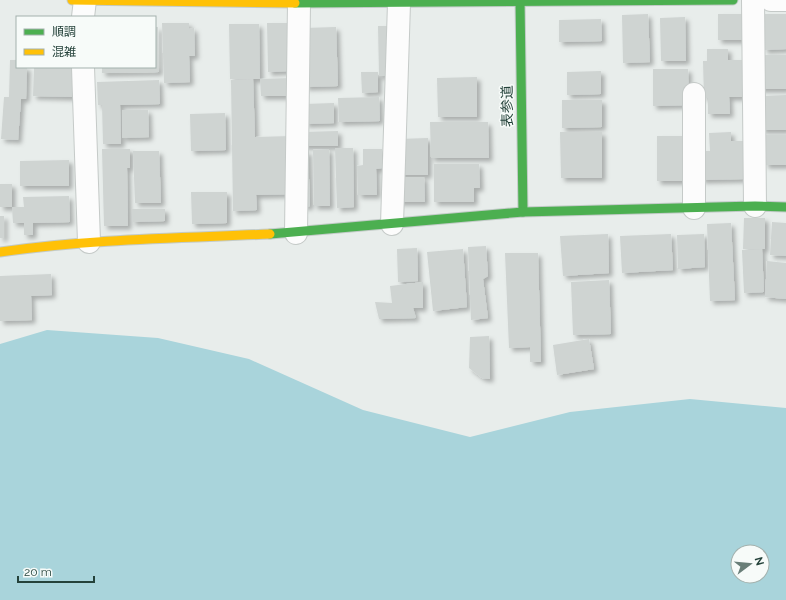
<svg xmlns="http://www.w3.org/2000/svg" width="786" height="600" viewBox="0 0 786 600" font-family="Raleway,'Noto Sans JP',sans-serif">
<defs>
<filter id="shadow"><feDropShadow dx="3.5" dy="3.5" stdDeviation="2" flood-color="#0004"/></filter>
</defs>
<rect width="100%" height="100%" fill="#e8edeb"/>
<path fill="#a9d4db" fill-rule="evenodd" d="M47 330 158 338 249 359 363 410 470 437 570 412 690 399 786 408V600H0V344ZM738 552H762V576H738Z"/>
<g fill="#cfd4d2" filter="url(#shadow)">
<path d="M648 14 650 62 623 63 622 15Z"/>
<path d="M718 14H742L743 40H718Z"/>
<path d="M763 14H786V49L764 50Z"/>
<path d="M685 17 686 61H661L660 18Z"/>
<path d="M601 19 602 41 559 42V20Z"/>
<path d="M162 23H189V29L194 28 195 56H189L190 82 164 83Z"/>
<path d="M267 23H288L289 71 268 72Z"/>
<path d="M229 24H259L260 79H230Z"/>
<path d="M378 26H389L391 76H379Z"/>
<path d="M155 27H158L159 72 102 73V67H155Z"/>
<path d="M336 27 338 86 305 87 304 28Z"/>
<path d="M707 49H728V60H745L746 97H729L730 114H708V98H704L703 61H707Z"/>
<rect x="759" y="55" width="27" height="34"/>
<path d="M10 60H17V67H27L26 99H21L18 140 1 139 4 97H9Z"/>
<path d="M34 67H74V97L33 96Z"/>
<path d="M653 69H688L689 105 653 106Z"/>
<path d="M601 71V94L567 95V72Z"/>
<path d="M361 72H378V92L362 93Z"/>
<path d="M477 77V117H438L437 78Z"/>
<path d="M291 78V96H261L260 79Z"/>
<path d="M253 79 255 137 292 136 293 194 256 195 257 210 233 211 231 80Z"/>
<path d="M159 80 160 104 120 105 121 144H103L102 105H98L97 82Z"/>
<path d="M786 95V130H761V96Z"/>
<path d="M379 97 380 121 339 122 338 98Z"/>
<path d="M562 100H602V127L562 128Z"/>
<path d="M334 103V123L305 124 304 104Z"/>
<path d="M122 110H148L149 137 122 138Z"/>
<path d="M225 113 226 150 191 151 190 114Z"/>
<path d="M430 122H488L489 158H431Z"/>
<path d="M338 131V146H301V132Z"/>
<path d="M560 132H602V178H561Z"/>
<path d="M731 132V141H743L744 179 701 180V151H710L709 133Z"/>
<path d="M764 135H786V165H765Z"/>
<path d="M657 136H687L688 181H657Z"/>
<path d="M428 138V175H398V139Z"/>
<path d="M335 148H353L354 207 337 208Z"/>
<path d="M102 149H130V168H127L128 226H104Z"/>
<path d="M329 149 330 206H314L313 150Z"/>
<path d="M363 149H382V168L376 169 377 195H358L357 166 363 165Z"/>
<path d="M133 151H159L161 203H135Z"/>
<path d="M302 151H308L310 206 303 207Z"/>
<path d="M69 160V186H20V161Z"/>
<path d="M434 164H479L480 188H474V202H434Z"/>
<path d="M397 177H424L425 202H397Z"/>
<rect x="0" y="184" width="12" height="23"/>
<path d="M191 192H227V223L192 224Z"/>
<path d="M69 196 70 222 33 223V235H24V223H13L12 207H24L23 197Z"/>
<path d="M132 209H165V221L132 222Z"/>
<rect x="0" y="216" width="4" height="22"/>
<path d="M744 218H765V249H743Z"/>
<path d="M772 222 786 223V256L770 255Z"/>
<path d="M731 223 735 300 710 301 707 224Z"/>
<path d="M608 234 609 273 563 276 560 236Z"/>
<path d="M671 234 673 270 622 273 620 236Z"/>
<path d="M704 234 705 267 678 269 677 235Z"/>
<path d="M486 246 488 276 483 279 488 318 471 320 468 247Z"/>
<path d="M417 248 418 281 398 282 397 249Z"/>
<path d="M463 249 467 307 433 311 427 252Z"/>
<path d="M762 249 764 292 744 293 742 250Z"/>
<path d="M505 253H538L541 362H530V347L509 348Z"/>
<path d="M767 261 786 263V299L765 297Z"/>
<path d="M51 274 52 295 31 296 32 320 0 321V276Z"/>
<path d="M609 280 611 334 573 335 571 282Z"/>
<path d="M423 282V308H413L416 318 379 319 375 302 392 303 390 286Z"/>
<path d="M489 336 490 379 482 378 469 368 470 337Z"/>
<path d="M589 339 594 369 557 375 553 345Z"/>
</g>
<g fill="none" stroke-linecap="round" stroke-linejoin="round">
<g stroke="#c5cac8" stroke-width="24">
<g id="street">
<path d="M753 0 755 206"/>
<path d="M771 0H786"/>
<path d="M83 17 85 0"/>
<path d="M83 67 89 242"/>
<path d="M694 94V208"/>
<path d="M392 224 399 3"/>
<path d="M296 233 299 3"/>
</g>
</g>
<g stroke="#c3cbc8" stroke-width="11">
<g id="fast">
<path d="M520 0 523 212"/>
<path d="M295 3 733 0"/>
<path d="M270 234 523 212 755 206 786 207"/>
</g>
</g>
<g stroke="#c3cbc8" stroke-width="11">
<g id="slow">
<path d="M72 0 295 3"/>
<path d="M0 252C89 239 180 238 270 234"/>
</g>
</g>
<use href="#street" stroke="#fcfcfc" stroke-width="22"/>
<use href="#fast" stroke="#4caf50" stroke-width="9"/>
<use href="#slow" stroke="#ffc107" stroke-width="9"/>
</g>
<g text-anchor="middle" stroke-width="3" stroke-linejoin="round" paint-order="stroke">
<g font-size="14" fill="#24423a" stroke="#f7fbf9">
<text transform="translate(507 106) rotate(-91)" y="5">表参道</text>
</g>
</g>
<rect x="16" y="16" width="140" height="52" fill="#f7fbf9" stroke="#a3b1ad"/>
<rect x="24" y="29" width="20" height="6" fill="#4caf50" stroke="#a3b1ad"/>
<text x="52" y="36" font-size="12" fill="#24423a">順調</text>
<rect x="24" y="49" width="20" height="6" fill="#ffc107" stroke="#a3b1ad"/>
<text x="52" y="56" font-size="12" fill="#24423a">混雑</text>
<g transform="translate(750 564) rotate(74)"><circle r="19" fill="#f7fbf9" stroke="#a3b1ad"/>
<path d="M0-3L7 15L0 10L-7 15Z" fill="#697e78"/>
<text y="-6" font-size="11" font-weight="bold" text-anchor="middle" fill="#24423a">N</text>
</g>
<path d="M18 576v6h76v-6" fill="none" stroke="#24423a" stroke-width="2"/>
<text x="24" y="576" font-size="12" fill="#24423a" stroke="#f7fbf9" stroke-width="3" paint-order="stroke">20 m</text>
</svg>
